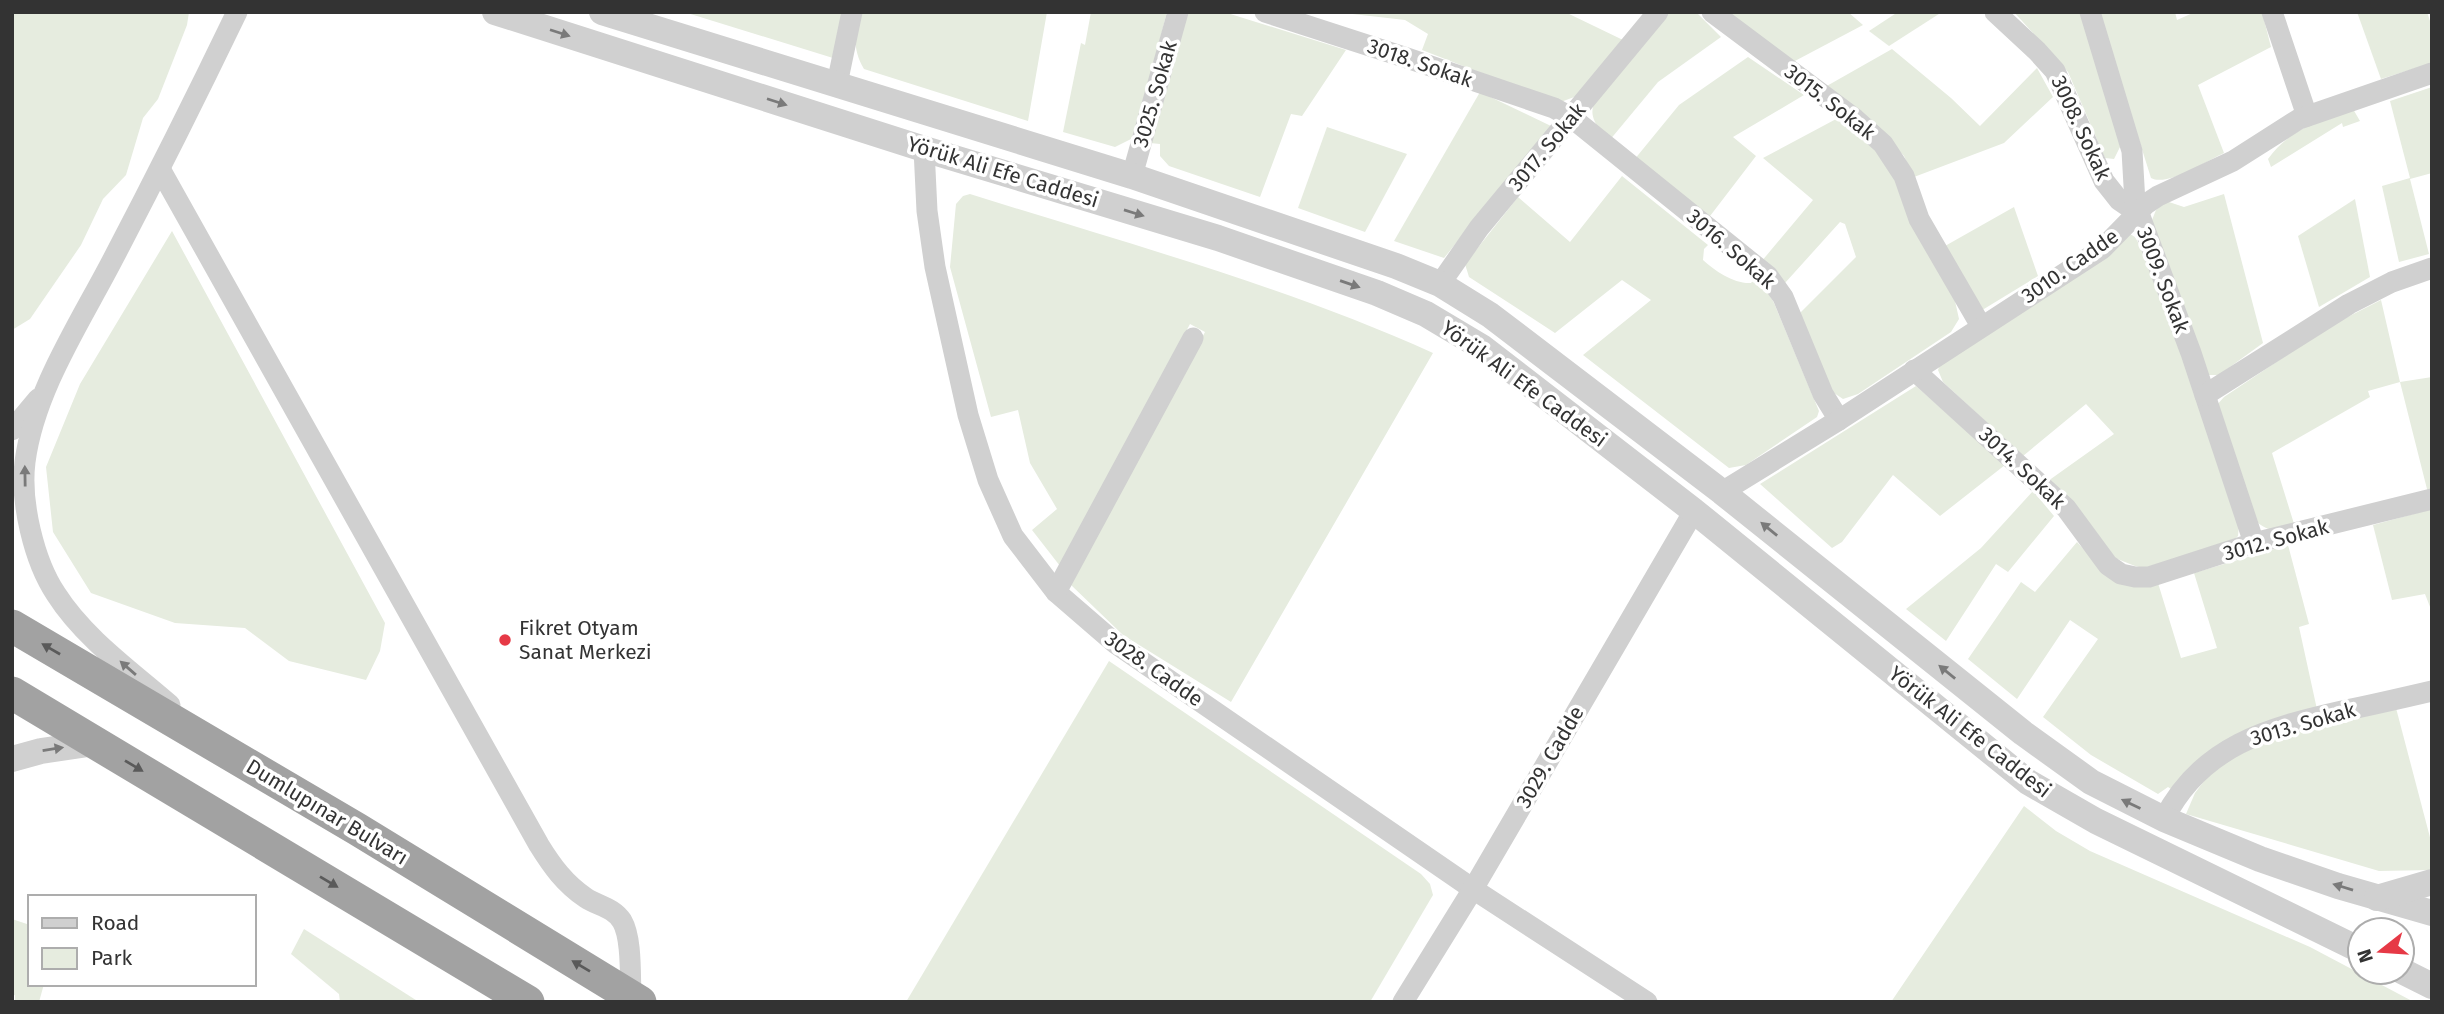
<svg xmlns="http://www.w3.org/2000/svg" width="2444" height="1014" viewBox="0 0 2444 1014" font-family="'Fira Sans',sans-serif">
<rect width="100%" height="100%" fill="#fff"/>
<g fill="#e6ecdf">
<path d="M12 12H189L187 25 158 99 143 118 126 175 103 199 81 245 30 319 12 330Z"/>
<path d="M684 12H846L833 58Z"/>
<path d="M859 12H1047L1028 121 864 69C852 49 855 34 859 12Z"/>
<path d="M1091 12H1167L1139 120 1131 139 1115 147 1063 132 1081 43 1085 45Z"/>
<path d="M1185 12H1224L1346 50 1302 116 1291 114 1260 197 1169 166 1160 156V144L1150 143Z"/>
<path d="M1335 12H1565L1623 40 1577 96 1558 103 1422 50 1428 34 1405 20Z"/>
<path d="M1668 12H1696L1721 37 1658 82 1609 141C1600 130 1588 118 1594 104Z"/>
<path d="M1722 12H1848L1863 25 1793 62Z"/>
<path d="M1898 12H1942L1889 46 1869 31Z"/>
<path d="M2014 12H2081L2121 145 2114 159 2105 158 2068 72Z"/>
<path d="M2099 12H2175L2177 20 2195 12H2262L2271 47 2198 85 2224 153C2207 161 2167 187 2151 178Z"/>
<path d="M2357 12H2427L2432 27V63L2381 79Z"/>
<path d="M1892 49 1951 98 1980 126 2037 68 2053 97 2004 143 1914 177 1904 156 1881 131 1825 87Z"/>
<path d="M1748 57 1804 95 1733 137 1756 156 1707 220 1634 160 1679 105Z"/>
<path d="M2432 87V173L2410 179 2429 254 2399 262 2382 186 2410 178 2390 101Z"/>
<path d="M1480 92 1551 126 1444 258 1394 241Z"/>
<path d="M2353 109 2360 121 2343 127 2342 123 2271 167 2268 159C2290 128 2320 121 2353 109Z"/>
<path d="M1838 118 1876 150 1896 181 1917 233 1955 301 1959 319 1951 332 1858 394 1843 399 1831 391 1800 313 1856 257 1845 224 1840 222 1785 283 1761 262 1813 200 1763 158Z"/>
<path d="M1327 127 1407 154 1365 232 1298 208Z"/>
<path d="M1622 176 1708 245 1704 249 1703 260C1715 271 1734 284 1751 283L1755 278 1765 287 1774 303 1819 411 1817 417 1746 465 1729 468 1583 355 1651 300 1622 280 1555 333 1469 277 1465 264 1518 197 1570 242Z"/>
<path d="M970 194C1125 243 1285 286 1433 353L1231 702 1123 635 1071 585 1205 332 1190 324 1060 566 1032 530 1057 509 1030 463 1018 410 991 417 950 267 956 204 963 196Z"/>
<path d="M2224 194 2263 343 2219 375H2207L2152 220 2156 210 2166 201 2184 207Z"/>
<path d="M2355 199 2370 277 2319 307 2298 236Z"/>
<path d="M2014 207 2038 276 1979 312 1945 246Z"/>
<path d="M172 231 385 623 380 651 366 680 289 661 245 628 175 623 91 593 53 532 46 467 80 384Z"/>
<path d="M2130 234 2135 237 2142 249 2166 310 2239 525 2238 536 2233 541 2148 569 2135 566 2115 558 2048 481 2114 434 2086 404 2023 456 1943 382 1938 370 1940 364Z"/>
<path d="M2381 300 2400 382 2432 377V492L2428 493 2400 382 2368 391 2370 397 2272 453 2295 527C2279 530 2271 533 2258 523L2216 406 2224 397 2332 325Z"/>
<path d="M1916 386 2005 465 1940 516 1893 475 1842 542 1832 548 1760 484Z"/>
<path d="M2033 491 2054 516 2008 572 1996 564 1946 641 1906 609 1981 548Z"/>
<path d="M2432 509V612L2425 594 2392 600 2373 525Z"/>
<path d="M2077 542 2109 577 2158 583 2181 658 2217 648 2194 573 2288 545 2309 624 2299 627 2318 714 2277 726 2174 791 2168 787 2158 794 2091 755 2043 717 2098 639 2070 620 2017 699 1968 659 2021 582 2035 592Z"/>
<path d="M1109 661 1421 874 1430 884 1433 895 1370 1002H906Z"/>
<path d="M2396 708 2432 845V870L2379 871 2186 814 2195 793 2210 773 2225 759 2275 736Z"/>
<path d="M2024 806 2056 831 2090 851 2310 947 2414 1002H1891Z"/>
<path d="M12 919 30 925V984H44L39 1002H15V995L12 996Z"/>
<path d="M304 929 419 1002H340L339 994 291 954Z"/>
</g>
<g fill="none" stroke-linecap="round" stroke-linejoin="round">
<g stroke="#d0d0d0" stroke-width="21">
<path d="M1265 12 1407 58 1554 108 1572 118 1768 276 1783 297 1823 394 1839 420"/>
<path d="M1712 12 1855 119 1883 144 1904 176 1919 219 1981 326"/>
<path d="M1995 12 2037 51 2055 71 2104 181 2119 200 2138 213"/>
<path d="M2090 12 2132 151 2135 203 2191 353 2254 543"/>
<path d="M2272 12 2307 116"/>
<path d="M837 84 852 12"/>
<path d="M924 149 927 211 935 267 968 415 988 480 1013 536 1056 592 1115 643 1473 889 1647 1002"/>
<path d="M160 169 539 845C552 866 565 884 586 898 598 906 613 907 622 921 632 938 630 976 631 996"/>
<path d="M1132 176 1178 12"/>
<path d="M1440 284 1479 228 1658 12"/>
<path d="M1914 370 2066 508 2108 565 2121 574 2135 577H2149L2254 543 2432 499"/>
<path d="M2205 395 2349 304 2392 282 2432 268"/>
<path d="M12 430 38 399"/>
<path d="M1722 492 1839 420 2102 249 2146 204 2158 196 2233 161 2299 119 2432 73"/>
<path d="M1056 592 1193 338"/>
<path d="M170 705C131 671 84 638 56 594 34 561 20 502 25 462 34 391 81 321 113 259 156 177 197 95 237 12"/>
<path d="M2164 819C2201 746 2267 728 2342 711 2372 705 2402 698 2432 691"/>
<path d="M1403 1002 1473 889 1694 511"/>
</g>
<g stroke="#d0d0d0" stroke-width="26">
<path d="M495 12 924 149 1218 238 1377 293 1426 314 1483 348 1694 511 2028 782 2096 821 2360 950"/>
<path d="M602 12 1132 176 1396 266 1440 284 1490 315 1722 492 2023 733 2091 782 2164 819 2260 859 2338 886 2432 913"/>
<path d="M12 759 41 751 95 743"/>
<path d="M2377 898 2432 882"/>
<path d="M2402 971 2432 986"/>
</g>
<g stroke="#a2a2a2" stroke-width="33">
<path d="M12 626 357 829 640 1002"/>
<path d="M12 693 528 1002"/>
</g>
</g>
<defs><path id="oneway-solid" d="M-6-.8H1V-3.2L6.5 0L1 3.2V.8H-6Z" transform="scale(1.75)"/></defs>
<g fill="#7a7a7a">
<use href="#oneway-solid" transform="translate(560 33) rotate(18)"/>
<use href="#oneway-solid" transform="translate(777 102) rotate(18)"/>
<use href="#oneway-solid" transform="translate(1134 213) rotate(17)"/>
<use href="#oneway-solid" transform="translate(1350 284) rotate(19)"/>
<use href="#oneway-solid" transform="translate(25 476) rotate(-91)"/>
<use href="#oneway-solid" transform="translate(1769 529) rotate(-141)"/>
<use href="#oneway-solid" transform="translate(128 668) rotate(-139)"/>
<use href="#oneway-solid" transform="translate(1947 672) rotate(-141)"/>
<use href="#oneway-solid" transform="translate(53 749) rotate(-9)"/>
<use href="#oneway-solid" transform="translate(2131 804) rotate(-154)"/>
<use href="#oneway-solid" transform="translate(2343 887) rotate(-163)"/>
</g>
<g fill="#5a5a5a">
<use href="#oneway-solid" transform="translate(51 649) rotate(-150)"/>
<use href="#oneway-solid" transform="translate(134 766) rotate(31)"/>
<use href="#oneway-solid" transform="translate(329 882) rotate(31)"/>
<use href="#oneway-solid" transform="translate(581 966) rotate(-149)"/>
</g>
<circle fill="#e63946" stroke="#fff" stroke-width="2.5" cx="505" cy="640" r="7"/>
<g text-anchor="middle" stroke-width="7" stroke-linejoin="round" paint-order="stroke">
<g font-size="21" fill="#333" stroke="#fff">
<text transform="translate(1420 63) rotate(19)" y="7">3018. Sokak</text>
<text transform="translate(1155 94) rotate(-74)" y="7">3025. Sokak</text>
<text transform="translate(1830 102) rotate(38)" y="7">3015. Sokak</text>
<text transform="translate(2081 128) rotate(65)" y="7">3008. Sokak</text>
<text transform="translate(1547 147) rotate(-50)" y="7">3017. Sokak</text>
<text transform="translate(1003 172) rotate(17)" y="7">Yörük Ali Efe Caddesi</text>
<text transform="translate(1731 249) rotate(41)" y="7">3016. Sokak</text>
<text transform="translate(2070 266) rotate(-35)" y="7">3010. Cadde</text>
<text transform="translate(2163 280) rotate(69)" y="7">3009. Sokak</text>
<text transform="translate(1524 384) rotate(36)" y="7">Yörük Ali Efe Caddesi</text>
<text transform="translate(2022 468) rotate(43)" y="7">3014. Sokak</text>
<text transform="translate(2276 540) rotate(-15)" y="7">3012. Sokak</text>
<text transform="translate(1154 669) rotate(35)" y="7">3028. Cadde</text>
<text transform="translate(2303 724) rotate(-16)" y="7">3013. Sokak</text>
<text transform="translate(1970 732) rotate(38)" y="7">Yörük Ali Efe Caddesi</text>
<text transform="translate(1550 757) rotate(-60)" y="7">3029. Cadde</text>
<text transform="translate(327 812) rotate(31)" y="7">Dumlupınar Bulvarı</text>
</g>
<g font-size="21" fill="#333" stroke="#fff" text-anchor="start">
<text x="519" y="635">Fikret Otyam<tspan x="519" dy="24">Sanat Merkezi</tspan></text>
</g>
</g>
<rect width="2444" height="1014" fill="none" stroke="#333333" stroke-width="28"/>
<rect x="28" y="895" width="228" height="91" fill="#ffffff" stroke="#adadad" stroke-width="2"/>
<rect x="42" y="918" width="35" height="10" fill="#d0d0d0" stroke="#adadad" stroke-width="2"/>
<text x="91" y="930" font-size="21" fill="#333333">Road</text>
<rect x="42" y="948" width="35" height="21" fill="#e6ecdf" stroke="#adadad" stroke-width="2"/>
<text x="91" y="965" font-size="21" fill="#333333">Park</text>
<g transform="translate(2381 951) rotate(253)"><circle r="33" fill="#ffffff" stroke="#adadad" stroke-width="2"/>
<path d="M0-5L12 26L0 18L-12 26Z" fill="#e63946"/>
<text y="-10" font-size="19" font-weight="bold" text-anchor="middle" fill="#333333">N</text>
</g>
</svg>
